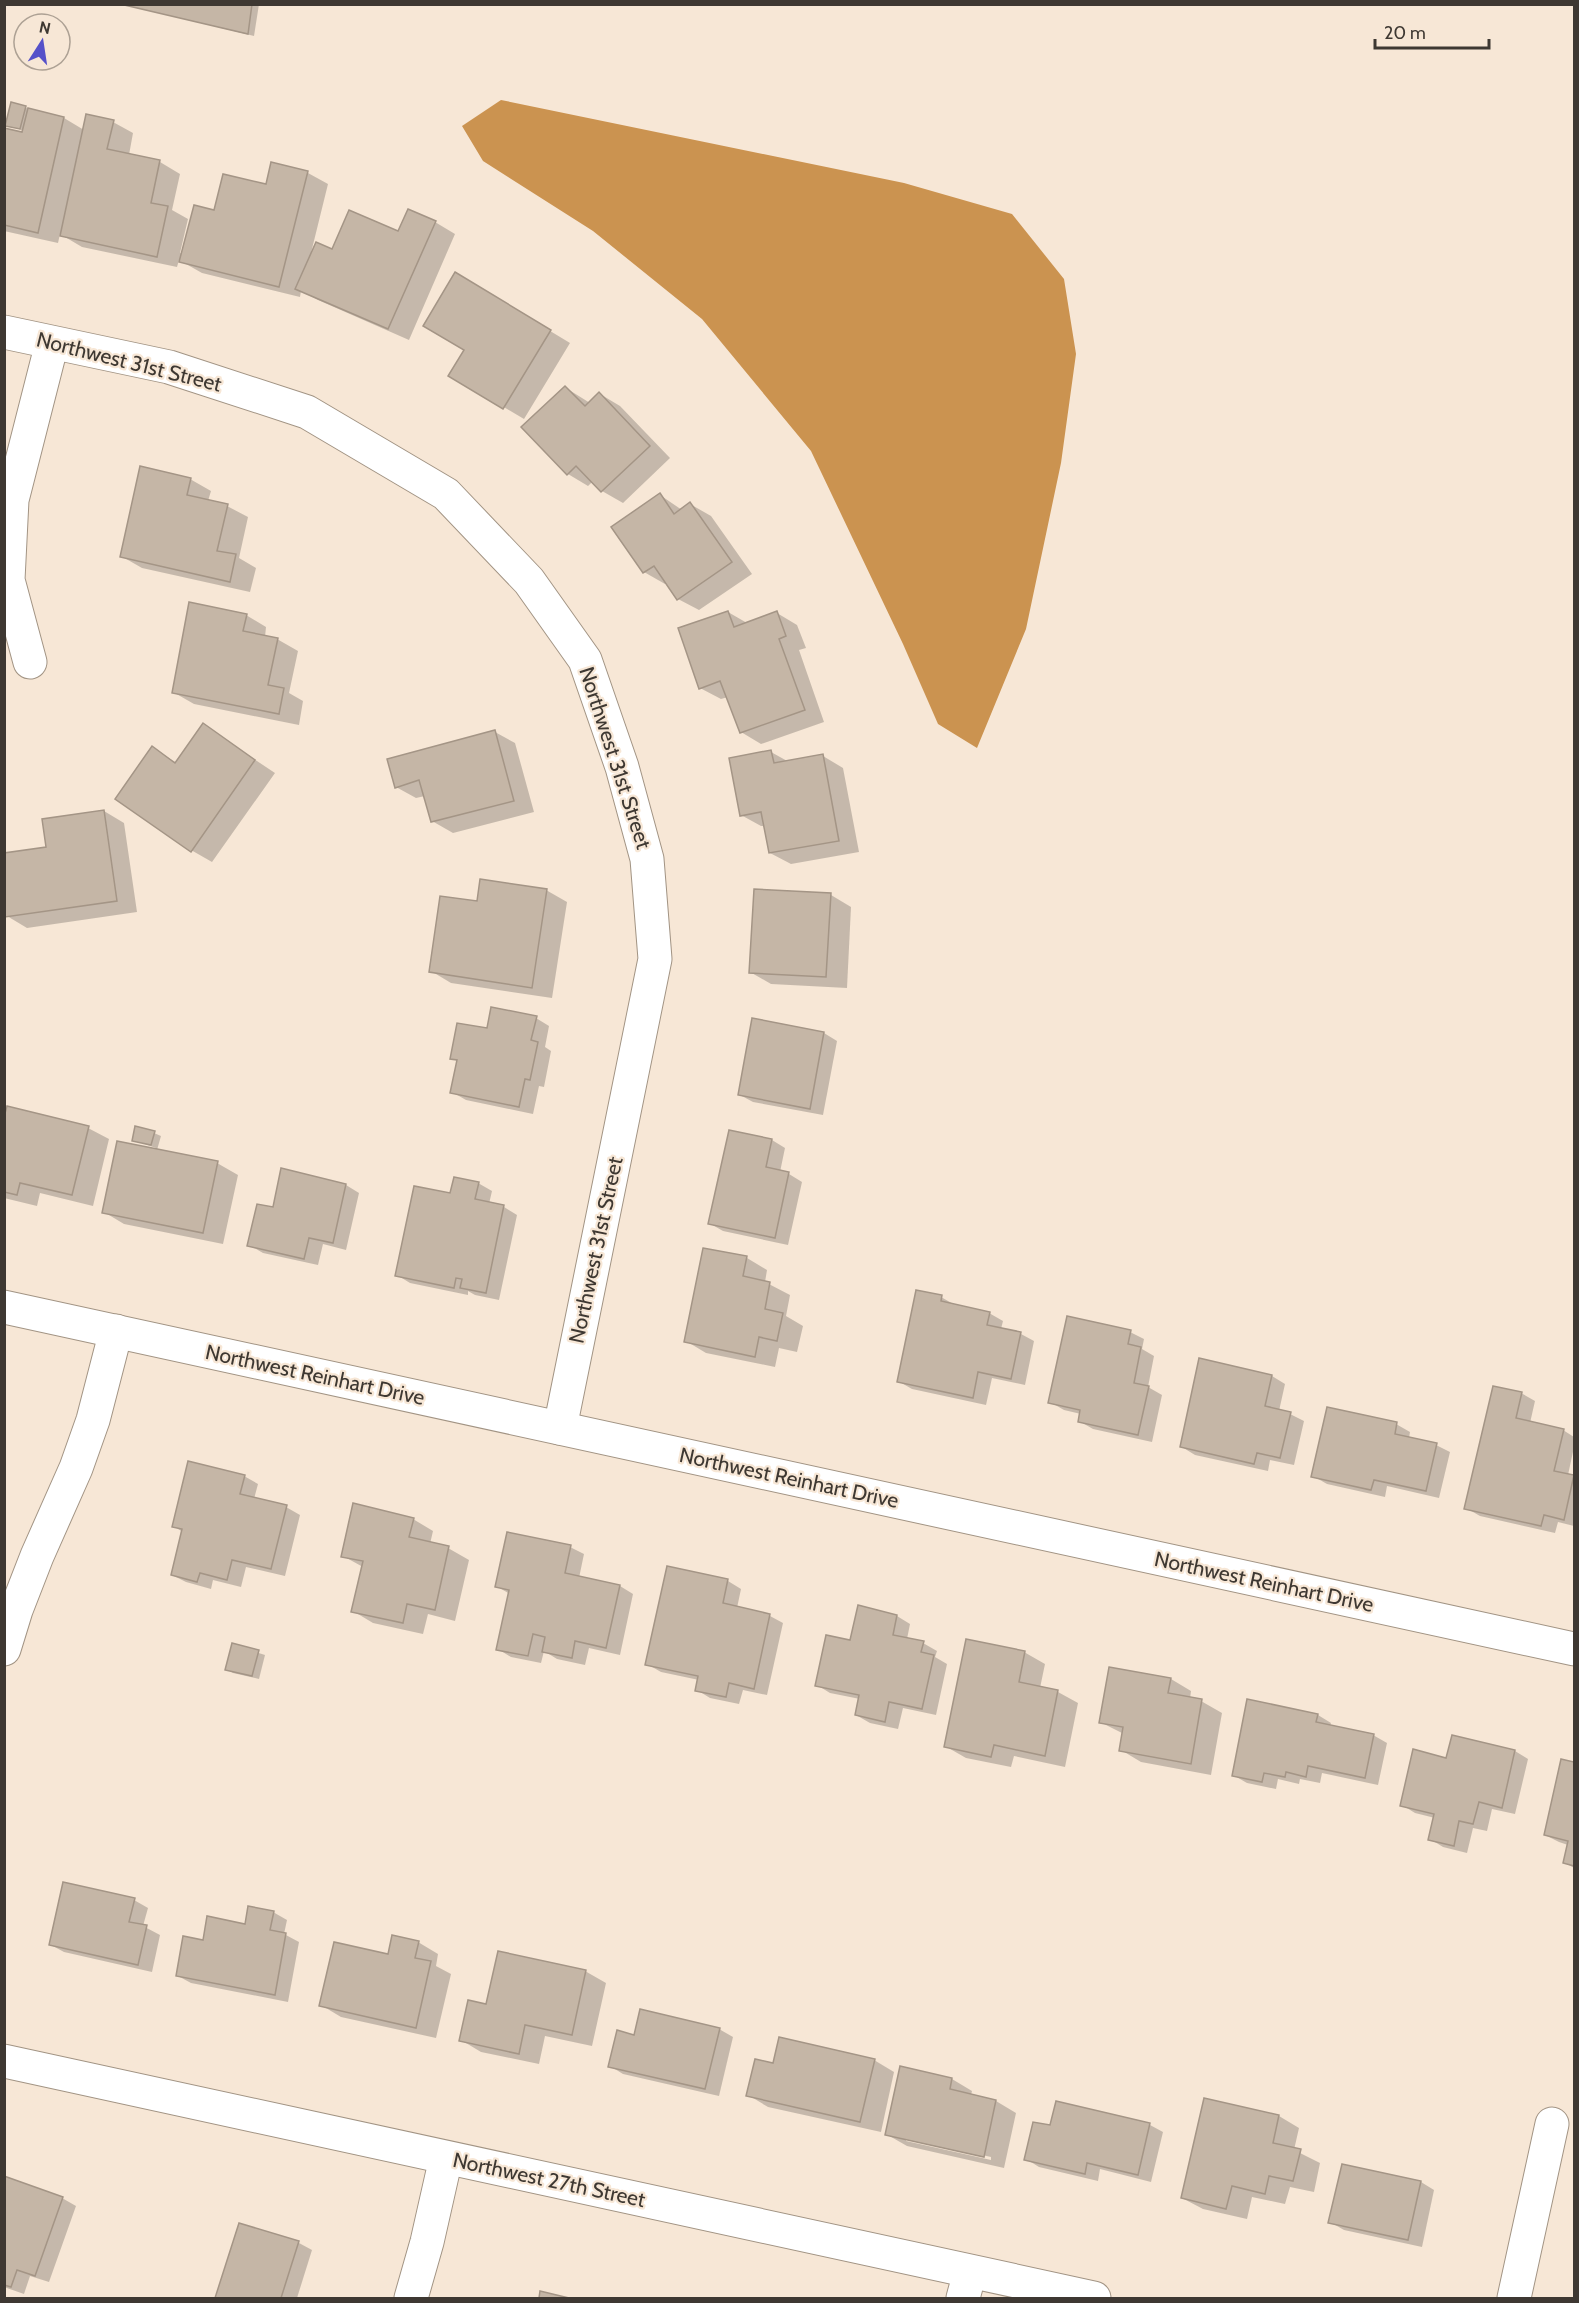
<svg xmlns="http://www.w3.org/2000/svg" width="1579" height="2303" viewBox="0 0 1579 2303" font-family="Cabin,sans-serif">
<rect width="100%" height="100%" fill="#f7e7d6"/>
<path fill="#cb9350" d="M501 100 904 183 1012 214 1064 279 1076 354 1061 463 1026 629 977 748 938 724 903 644 811 451 702 319 593 231 483 161 462 126Z"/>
<g fill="#0003" fill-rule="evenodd">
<path d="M123 4H259L254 36Z"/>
<path d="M25 107 31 111 64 118 84 130 113 122 133 133 129 155 160 162 180 174 172 210 188 219 180 253 183 254 215 211 267 186 308 173 328 184 311 253 333 251 435 222 455 234 409 340 318 300 301 291 300 297 202 273 179 260 177 267 82 247 60 234 58 243 4 231V130L23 134 24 131 7 125Z"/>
<path d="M476 286 570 343 524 419 450 375 466 349Z"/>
<path d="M566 388 590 403 600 394 620 406 670 458 623 503 602 491 593 481 588 486 568 474Z"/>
<path d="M190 479 211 491 208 501 227 506 248 517 239 558 256 568 250 592 142 568 121 556Z"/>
<path d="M660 495 682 510 690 504 711 516 752 574 699 610 678 599 667 582 665 584 644 572Z"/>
<path d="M728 612 747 623 777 613 797 625 806 648 799 650 824 722 761 744 741 732 728 697 721 699 700 688Z"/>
<path d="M246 615 266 627 265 637 277 639 298 651 289 693 303 701 299 725 194 704 173 692Z"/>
<path d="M203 725 275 773 212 862 191 850 152 748 177 763Z"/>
<path d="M495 732 515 743 534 812 453 833 432 821 425 796 416 798 396 787Z"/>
<path d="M771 752 789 762 823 756 843 768 859 852 791 864 770 853 765 826H761L741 815Z"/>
<path d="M104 811 124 823 137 912 27 928 7 916 4 902V854L48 848Z"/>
<path d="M546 890 567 902 552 998 451 983 431 971 478 902Z"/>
<path d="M831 895 851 907 847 988 771 984 750 972Z"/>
<path d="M536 1018 549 1026 545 1047 551 1051 544 1087 539 1086 533 1114 466 1100 452 1092 459 1062 452 1058 488 1030Z"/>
<path d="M753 1020 824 1033 837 1041 823 1115 753 1102 740 1095Z"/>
<path d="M4 1124 88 1128 109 1139 93 1206 40 1193 37 1206 4 1198Z"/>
<path d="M154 1133 161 1136 157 1150 217 1163 238 1175 223 1244 124 1224 104 1212 156 1150V1148L133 1140Z"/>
<path d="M772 1140 785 1148 780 1172 789 1174 802 1182 788 1245 723 1231 709 1223Z"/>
<path d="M282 1170 346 1185 359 1193 346 1250 323 1244 318 1265 263 1253 249 1245 274 1209Z"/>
<path d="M478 1183 492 1191 489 1204 504 1207 517 1215 499 1300 475 1295 468 1291V1295L410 1283 397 1275 452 1195Z"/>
<path d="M747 1258 767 1270 765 1282 790 1295 786 1316 803 1326 797 1352 779 1348 775 1367 706 1353 686 1341Z"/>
<path d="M941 1297 955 1305 989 1313 1003 1321 1001 1329 1021 1334 1034 1341 1025 1385 992 1378 986 1405 912 1389 898 1381Z"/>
<path d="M1130 1332 1144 1339 1142 1349 1154 1356 1148 1387 1162 1395 1152 1442 1093 1429 1079 1421 1081 1414 1064 1410 1050 1402Z"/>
<path d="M1200 1360 1272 1376 1285 1384 1279 1411 1290 1414 1304 1421 1294 1465 1270 1460 1268 1471 1195 1455 1182 1447Z"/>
<path d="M1521 1393 1535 1401 1530 1423 1563 1430 1574 1437V1447L1568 1475 1574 1477V1526L1558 1522 1555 1533 1480 1516 1466 1508Z"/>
<path d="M1396 1424 1410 1432 1409 1438 1436 1445 1450 1452 1439 1498 1387 1486 1385 1497 1327 1484 1313 1476Z"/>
<path d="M244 1476 258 1484 254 1499 286 1507 300 1515 285 1576 246 1567 241 1587 213 1580 211 1589 186 1582 172 1575 183 1532 173 1526Z"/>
<path d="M413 1519 433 1531 430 1544 448 1548 469 1560 455 1621 428 1614 423 1634 373 1623 353 1611 363 1567 343 1556Z"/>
<path d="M570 1547 584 1554 579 1578 620 1586 633 1594 620 1655 589 1648 585 1665 557 1659 544 1651 541 1663 511 1657 498 1649 510 1594 496 1586Z"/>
<path d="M668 1568 728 1581 741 1589 737 1608 770 1616 783 1623 767 1695 743 1690 739 1704 710 1698 697 1690 699 1680 661 1672 647 1664Z"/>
<path d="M897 1616 910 1624 907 1639 923 1643 937 1651 935 1657 947 1664 936 1715 903 1708 898 1729 870 1723 856 1715 860 1699 830 1693 817 1685 851 1642Z"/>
<path d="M233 1645 265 1655 259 1679 233 1673 227 1669Z"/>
<path d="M1024 1652 1045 1664 1040 1688 1058 1692 1078 1703 1065 1767 1014 1756 1011 1767 966 1758 945 1746Z"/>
<path d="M1171 1679 1191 1691 1190 1699 1201 1701 1222 1713 1211 1775 1141 1762 1121 1750 1124 1734 1100 1722Z"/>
<path d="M1318 1715 1331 1723 1330 1726 1373 1735 1387 1743 1378 1785 1322 1773 1320 1783 1300 1779 1299 1784 1278 1779 1276 1789 1247 1783 1233 1775Z"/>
<path d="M1453 1737 1515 1751 1528 1759 1515 1814 1492 1809 1487 1831 1473 1828 1467 1853 1443 1847 1430 1839 1435 1818 1415 1813 1402 1805 1447 1760Z"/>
<path d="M1563 1761 1574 1763V1868L1564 1862 1568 1845 1559 1842 1545 1835Z"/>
<path d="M134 1900 148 1908 143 1926 160 1935 152 1972 64 1952 51 1945Z"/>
<path d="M273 1912 287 1920 284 1934 299 1942 288 2002 191 1983 178 1976 204 1942 246 1926Z"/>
<path d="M418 1942 438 1954 436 1966 451 1974 436 2038 341 2017 321 2005 389 1956Z"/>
<path d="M585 1971 606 1983 592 2046 545 2036 539 2064 481 2052 461 2040 488 2006Z"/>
<path d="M719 2029 733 2037 719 2096 623 2074 610 2066 636 2037Z"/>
<path d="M874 2060 894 2072 881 2132 768 2107 748 2095 775 2064Z"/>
<path d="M901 2068 952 2079 972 2091 971 2095 996 2101 1016 2113 1004 2168 907 2146 886 2134ZM906 2138 991 2157V2160L906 2141Z"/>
<path d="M1205 2099 1279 2116 1299 2128 1294 2150 1320 2163 1314 2192 1290 2187 1285 2204 1252 2197 1247 2219 1203 2209 1182 2198Z"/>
<path d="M1150 2125 1163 2132 1151 2182 1100 2169 1098 2181 1039 2167 1026 2159 1051 2127Z"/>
<path d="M1343 2166 1421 2182 1434 2190 1422 2247 1344 2230 1330 2222Z"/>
<path d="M4 2178 62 2198 76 2206 49 2282 30 2276 24 2294 4 2287Z"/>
<path d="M240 2224 299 2243 312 2250 297 2298H217Z"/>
</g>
<g fill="#c5b6a6" stroke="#a49586" stroke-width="1.5">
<path d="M120 4H252L248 34Z"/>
<path d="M11 102 26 106 20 129 5 126Z"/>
<path d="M28 108 64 117 38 233 4 225V128L22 132Z"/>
<path d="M86 114 114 120 107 149 160 160 151 203 168 206 157 257 60 236Z"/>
<path d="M271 162 308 171 279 287 179 262 194 205 214 210 223 174 266 184Z"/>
<path d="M408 209 436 221 388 329 295 289 316 242 332 249 349 210 398 231Z"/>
<path d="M455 272 551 330 503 409 448 376 464 350 423 326Z"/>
<path d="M565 386 585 406 599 392 650 446 601 492 576 466 567 475 521 427Z"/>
<path d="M140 466 191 478 187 495 228 504 217 551 236 554 230 582 120 557Z"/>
<path d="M660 493 674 514 690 502 732 562 677 600 654 566 643 573 611 527Z"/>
<path d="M189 602 247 614 243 631 278 638 268 685 284 688 279 714 172 693Z"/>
<path d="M728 611 734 627 777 611 786 636 779 639 805 710 740 733 720 681 699 689 678 628Z"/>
<path d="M203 723 255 760 191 852 115 799 152 746 175 763Z"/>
<path d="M495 730 514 801 431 822 419 780 395 788 387 759Z"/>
<path d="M771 750 774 763 823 754 839 841 769 853 761 812 740 816 729 758Z"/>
<path d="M104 810 117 901 5 917 4 853 46 847 42 819Z"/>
<path d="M480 879 547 889 532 988 429 972 440 896 477 901Z"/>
<path d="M754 889 831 893 826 977 749 973Z"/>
<path d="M491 1007 537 1016 531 1040 538 1042 530 1080 525 1079 519 1107 450 1093 457 1060 450 1059 457 1023 487 1028Z"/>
<path d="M752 1018 824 1032 810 1109 738 1095Z"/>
<path d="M7 1106 89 1126 72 1195 20 1183 17 1195 4 1192V1117Z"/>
<path d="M135 1126 155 1131 151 1145 132 1141Z"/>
<path d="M729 1130 772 1139 766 1167 789 1172 775 1238 708 1224Z"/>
<path d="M117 1141 218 1161 203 1233 102 1213Z"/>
<path d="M281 1168 346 1184 333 1243 309 1238 304 1259 247 1246 257 1204 273 1207Z"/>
<path d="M454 1177 479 1182 475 1199 504 1205 486 1293 460 1288 462 1279 456 1278 454 1288 395 1276 414 1186 450 1193Z"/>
<path d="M703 1248 747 1256 743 1276 770 1282 765 1309 783 1313 777 1341 759 1337 755 1357 684 1342Z"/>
<path d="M916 1290 942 1295 941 1301 990 1312 987 1325 1021 1332 1011 1379 978 1372 973 1398 897 1382Z"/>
<path d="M1067 1316 1131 1330 1128 1344 1141 1347 1134 1383 1149 1386 1138 1435 1078 1422 1080 1410 1048 1403Z"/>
<path d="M1199 1358 1272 1375 1265 1406 1291 1412 1280 1458 1257 1453 1254 1464 1180 1447Z"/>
<path d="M1493 1386 1522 1392 1516 1418 1564 1429 1554 1471 1574 1475 1564 1520 1544 1515 1541 1526 1464 1509Z"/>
<path d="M1327 1407 1397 1422 1395 1434 1437 1443 1426 1491 1374 1480 1371 1490 1311 1477Z"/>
<path d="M188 1461 245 1475 240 1494 287 1505 271 1569 232 1560 227 1580 200 1573 197 1582 171 1575 182 1529 172 1527Z"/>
<path d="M353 1503 414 1518 409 1537 449 1546 435 1610 407 1604 403 1623 351 1612 363 1561 341 1557Z"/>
<path d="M507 1532 571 1545 565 1573 620 1585 606 1648 575 1641 572 1658 542 1652 545 1637 533 1634 528 1656 496 1650 509 1590 495 1587Z"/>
<path d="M667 1566 728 1579 723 1603 770 1614 754 1689 729 1683 726 1697 695 1691 698 1676 645 1665Z"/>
<path d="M858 1605 897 1615 893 1635 924 1641 921 1652 934 1655 922 1709 889 1702 885 1722 855 1715 859 1695 815 1686 826 1635 850 1640Z"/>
<path d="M966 1639 1025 1651 1019 1682 1058 1690 1045 1756 994 1745 991 1757 944 1747Z"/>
<path d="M232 1643 259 1650 252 1676 225 1670Z"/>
<path d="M1109 1667 1171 1678 1168 1693 1202 1699 1191 1764 1119 1751 1123 1727 1099 1723Z"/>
<path d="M1247 1699 1318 1714 1316 1722 1374 1734 1365 1778 1308 1766 1306 1777 1286 1772 1285 1777 1264 1773 1262 1782 1232 1776Z"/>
<path d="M1452 1735 1515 1750 1502 1808 1479 1802 1473 1824 1459 1821 1454 1846 1428 1840 1434 1814 1400 1806 1413 1749 1446 1758Z"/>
<path d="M1561 1759 1574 1762V1866L1563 1863 1568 1841 1544 1835Z"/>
<path d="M63 1882 135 1898 129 1922 147 1925 138 1965 49 1945Z"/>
<path d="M248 1906 274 1911 270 1930 286 1933 275 1995 176 1976 183 1936 203 1940 207 1916 245 1924Z"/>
<path d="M392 1935 419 1941 415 1958 431 1961 416 2028 319 2006 334 1942 388 1954Z"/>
<path d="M498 1951 586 1970 572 2035 525 2025 519 2054 459 2041 468 2000 486 2004Z"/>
<path d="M640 2009 720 2028 705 2089 608 2067 617 2030 634 2035Z"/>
<path d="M779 2037 875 2059 860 2122 746 2096 755 2059 773 2063Z"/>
<path d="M900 2066 952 2078 950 2089 996 2100 984 2157 885 2135Z"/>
<path d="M1204 2098 1279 2115 1273 2143 1301 2149 1293 2181 1269 2176 1265 2194 1232 2186 1226 2209 1181 2198Z"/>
<path d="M1056 2101 1150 2123 1138 2175 1087 2163 1085 2174 1024 2160 1033 2122 1050 2125Z"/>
<path d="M1342 2164 1421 2181 1408 2240 1328 2223Z"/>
<path d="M4 2176 63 2197 35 2276 17 2270 11 2287 4 2285Z"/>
<path d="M239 2223 299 2241 281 2298H215Z"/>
<path d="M540 2291 569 2298H539Z"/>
</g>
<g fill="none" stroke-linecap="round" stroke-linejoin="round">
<g stroke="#a29484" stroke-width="35">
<g id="minor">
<path d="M4 332 169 367 307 412 446 494 529 581 585 660 622 767 647 859 655 959 560 1428"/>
<path d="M30 662 8 580 12 500 52 343"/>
<path d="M4 1307 1574 1649"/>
<path d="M4 1649 16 1610 37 1556 76 1468 93 1420 116 1331"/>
<path d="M4 2061 1094 2298"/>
<path d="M411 2298 427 2242 446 2158"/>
<path d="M963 2298 970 2272"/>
<path d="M1514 2298 1552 2124"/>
</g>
</g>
<use href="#minor" stroke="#fff" stroke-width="33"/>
</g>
<g text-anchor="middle" stroke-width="4.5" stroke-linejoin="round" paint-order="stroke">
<g font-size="21" fill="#3e3832" stroke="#f7e7d6">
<text transform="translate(129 362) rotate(14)" y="7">Northwest 31st Street</text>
<text transform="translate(615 758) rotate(72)" y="7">Northwest 31st Street</text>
<text transform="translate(596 1250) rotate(-78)" y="7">Northwest 31st Street</text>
<text transform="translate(315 1375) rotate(12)" y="7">Northwest Reinhart Drive</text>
<text transform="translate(789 1478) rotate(12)" y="7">Northwest Reinhart Drive</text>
<text transform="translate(1264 1582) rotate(12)" y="7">Northwest Reinhart Drive</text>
<text transform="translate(549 2180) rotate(12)" y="7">Northwest 27th Street</text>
</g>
</g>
<rect width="1579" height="2303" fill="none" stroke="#3e3832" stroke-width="12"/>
<g transform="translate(42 42) rotate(12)"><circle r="28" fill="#f7e7d6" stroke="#ada194" stroke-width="1.5"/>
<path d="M0-4.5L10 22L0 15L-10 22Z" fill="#5551c9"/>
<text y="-9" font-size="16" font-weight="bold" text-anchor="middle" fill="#3e3832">N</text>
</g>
<path d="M1375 39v9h114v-9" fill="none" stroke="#3e3832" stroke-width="3"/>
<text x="1384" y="39" font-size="18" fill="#3e3832" stroke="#f7e7d6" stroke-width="4.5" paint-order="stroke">20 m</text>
</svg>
